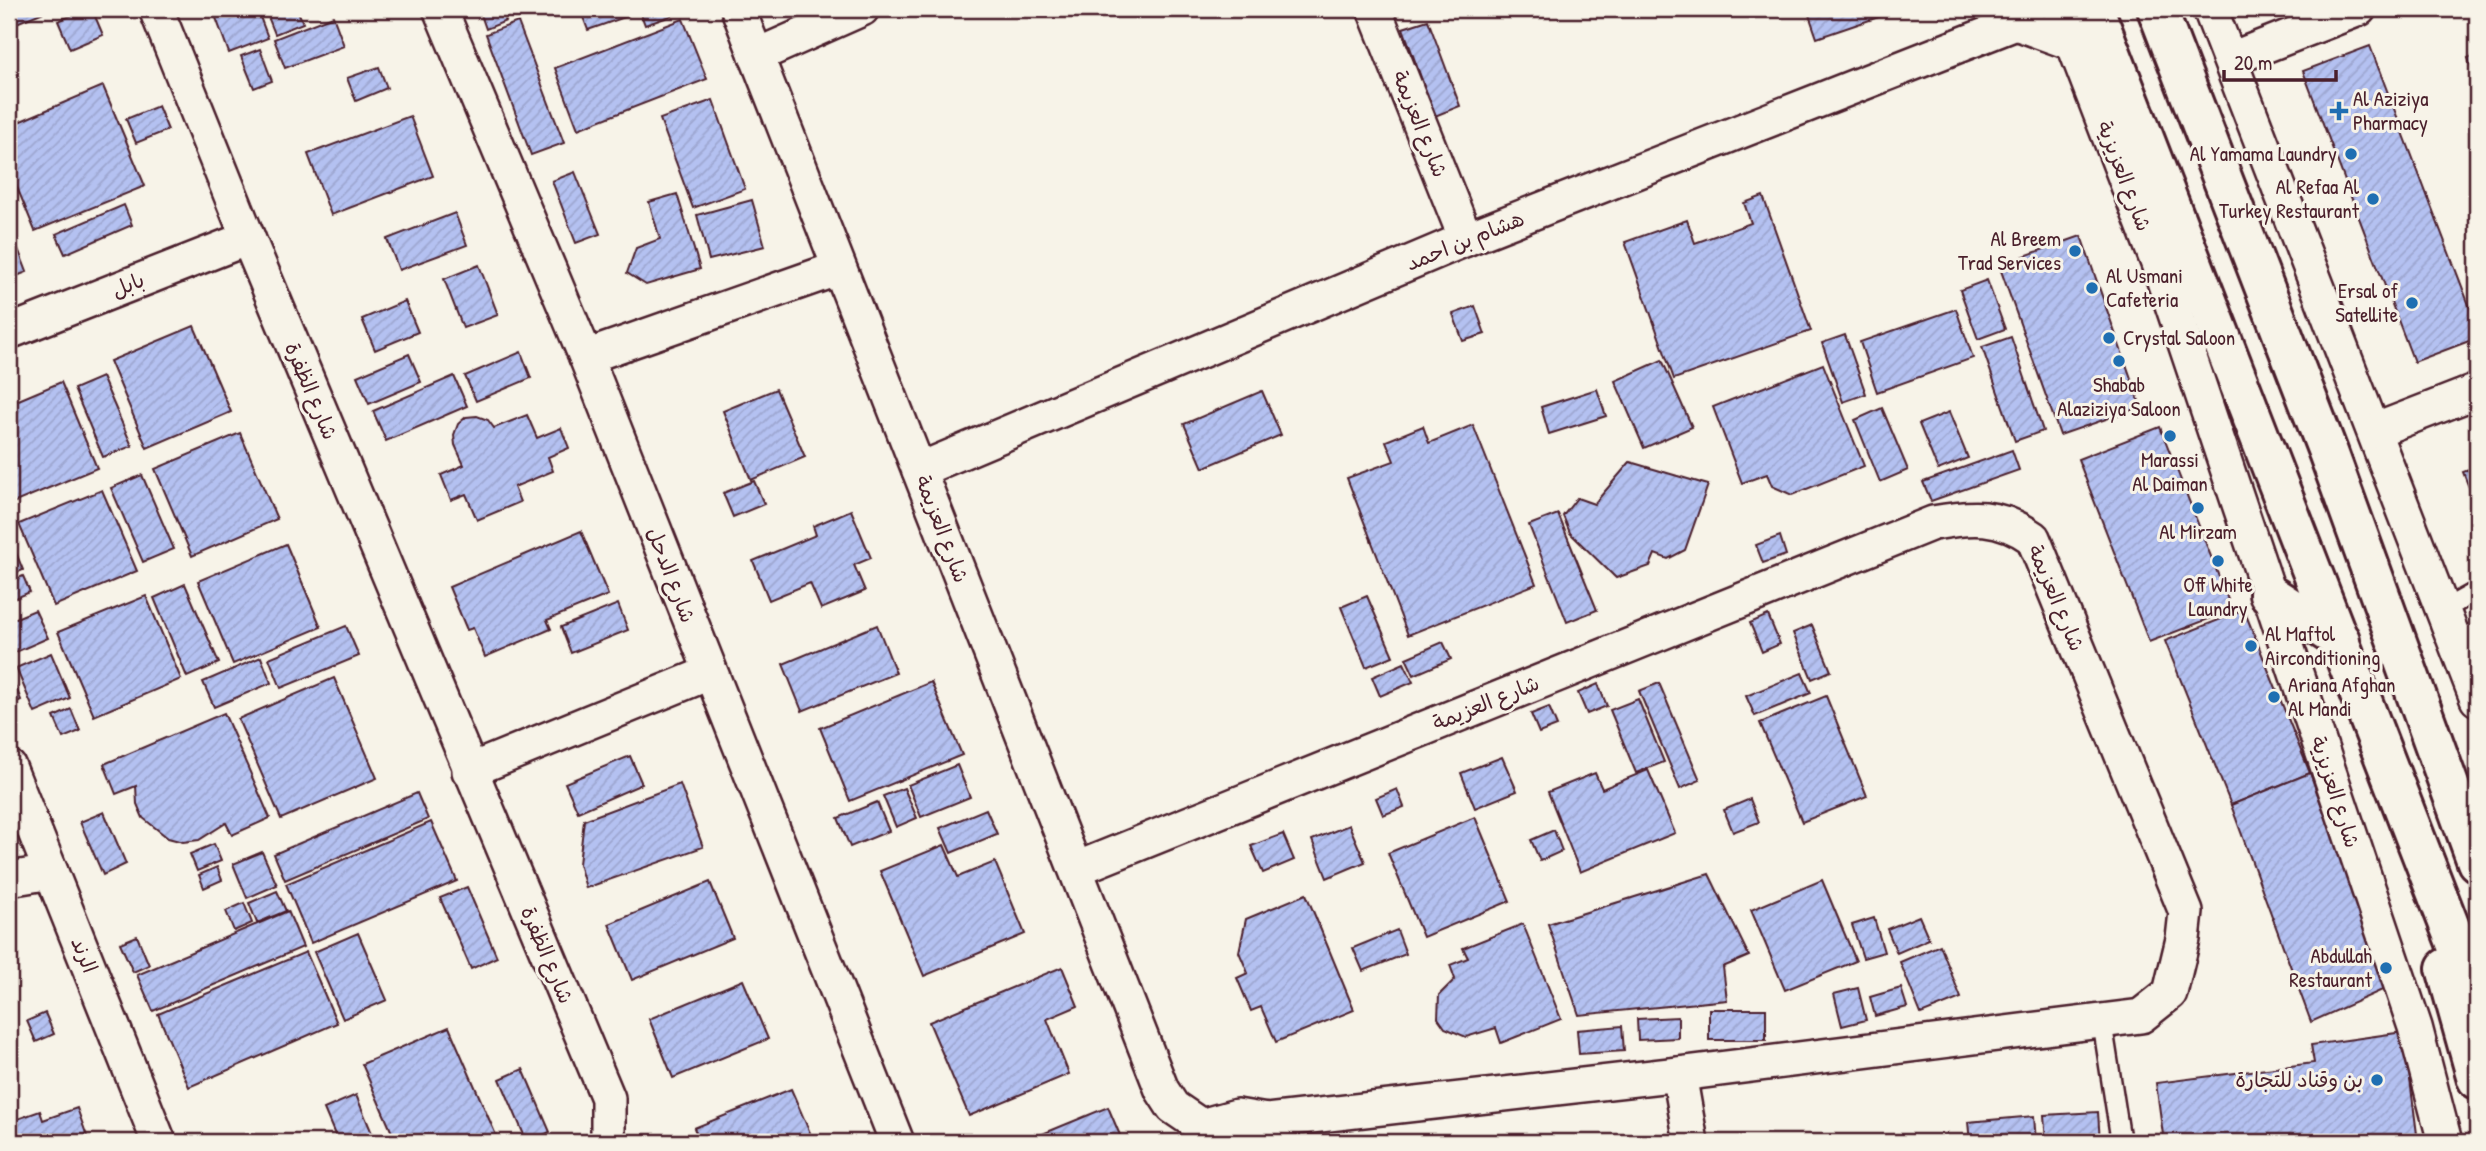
<svg xmlns="http://www.w3.org/2000/svg" width="2486" height="1151" viewBox="0 0 2486 1151" font-family="'Patrick Hand','Playpen Sans Arabic',sans-serif">
<defs>
<pattern id="building-hatch" width="6" height="6" patternUnits="userSpaceOnUse" patternTransform="scale(1.75)"><rect width="6" height="6" fill="#b4c1f1"/><path d="M-1 1l2-2M0 6l6-6M5 7l2-2" fill="none" stroke="#9ca5cf"/></pattern>
</defs>
<rect width="100%" height="100%" fill="#f7f3e8"/>
<filter id="ink" filterUnits="userSpaceOnUse"><feTurbulence type="fractalNoise" baseFrequency=".0143" numOctaves="2"/><feDisplacementMap in="SourceGraphic" scale="14" xChannelSelector="R" yChannelSelector="G"/><feConvolveMatrix kernelMatrix="1 2 1 2 8 2 1 2 1" color-interpolation-filters="sRGB"/></filter>
<g filter="url(#ink)">
<g fill="url(#building-hatch)" stroke="#4a1f2b" stroke-width="2">
<path d="M9 9H51L9 26Z"/>
<path d="M88 9H92L103 35 70 49 58 21Z"/>
<path d="M232 9H257L268 38 229 53 215 15Z"/>
<path d="M265 9H297L303 23 275 34Z"/>
<path d="M479 9H501L506 21 486 29Z"/>
<path d="M580 9H625L628 16 588 30Z"/>
<path d="M639 9H669L671 16 645 25Z"/>
<path d="M1807 9H1902L1817 38Z"/>
<path d="M333 16 344 46 285 68 274 39Z"/>
<path d="M683 19 707 79 578 129 555 68Z"/>
<path d="M1428 20 1460 106 1435 116 1403 28Z"/>
<path d="M518 22 564 143 531 155 486 34Z"/>
<path d="M2370 46 2477 326V338L2414 362 2303 71Z"/>
<path d="M260 49 272 81 254 88 241 56Z"/>
<path d="M2477 54V82L2468 58Z"/>
<path d="M379 67 387 88 356 101 347 78Z"/>
<path d="M103 86 145 186 35 231 9 168V126Z"/>
<path d="M713 100 745 189 693 208 660 119Z"/>
<path d="M158 106 168 130 136 143 126 119Z"/>
<path d="M410 116 433 176 331 215 308 154Z"/>
<path d="M575 172 600 234 576 243 552 181Z"/>
<path d="M677 194 700 269 646 285 627 273 636 248 660 239 649 202Z"/>
<path d="M1763 196 1811 331 1674 379 1625 242 1687 220 1695 243 1751 223 1744 203Z"/>
<path d="M752 200 765 246 709 260 697 215Z"/>
<path d="M124 205 132 225 65 254 56 234Z"/>
<path d="M455 213 467 245 399 270 387 239Z"/>
<path d="M2081 236 2141 407 2060 435 1999 265Z"/>
<path d="M17 246 27 272 9 279V250Z"/>
<path d="M479 265 498 315 463 328 444 279Z"/>
<path d="M1987 280 2005 329 1978 339 1960 290Z"/>
<path d="M405 301 418 332 375 350 362 319Z"/>
<path d="M1475 306 1485 334 1463 341 1453 314Z"/>
<path d="M1956 309 1973 358 1877 392 1860 342Z"/>
<path d="M194 326 231 412 147 448 110 361Z"/>
<path d="M1845 335 1866 394 1843 402 1822 343Z"/>
<path d="M2011 337 2043 431 2015 441 1982 347Z"/>
<path d="M521 352 531 378 476 401 465 376Z"/>
<path d="M409 354 421 382 369 404 357 376Z"/>
<path d="M1662 360 1692 427 1644 448 1615 381Z"/>
<path d="M1823 364 1864 466 1792 495 1772 486 1767 474 1742 483 1713 407Z"/>
<path d="M454 376 467 406 386 441 373 411Z"/>
<path d="M102 377 132 446 103 457 74 389Z"/>
<path d="M61 382 97 468 13 503 9 493V404Z"/>
<path d="M776 389 805 457 751 480 723 411Z"/>
<path d="M1597 389 1606 416 1549 434 1541 407Z"/>
<path d="M1262 391 1281 435 1203 468 1184 424Z"/>
<path d="M1882 408 1908 470 1880 482 1855 420Z"/>
<path d="M1949 412 1968 458 1938 470 1919 424Z"/>
<path d="M527 415 537 438 561 428 569 448 548 457 553 471 514 487 520 502 477 520 466 494 451 500 441 475 464 465 455 445 454 435 458 424 466 417 477 416 488 420 494 428Z"/>
<path d="M1473 425 1536 584 1408 635 1347 478 1394 461 1386 441 1423 426 1429 443Z"/>
<path d="M2160 427 2232 610 2149 642 2078 459Z"/>
<path d="M240 433 277 519 192 556 155 469Z"/>
<path d="M2012 450 2019 470 1931 501 1923 482Z"/>
<path d="M1630 462 1708 485 1685 550 1668 559 1655 554 1650 566 1616 578 1570 533 1563 516 1577 498 1594 504Z"/>
<path d="M2477 467V508L2463 472Z"/>
<path d="M142 475 174 549 143 562 111 488Z"/>
<path d="M754 481 764 504 733 517 723 493Z"/>
<path d="M102 490 137 571 54 606 19 524Z"/>
<path d="M851 510 871 558 854 565 865 591 821 609 810 583 769 600 753 561 816 535 813 526Z"/>
<path d="M1558 514 1597 610 1567 622 1529 525Z"/>
<path d="M581 531 608 595 547 620 551 629 485 657 473 628 467 630 449 587Z"/>
<path d="M1780 536 1786 555 1763 563 1756 545Z"/>
<path d="M286 544 321 627 233 664 198 581Z"/>
<path d="M14 548 23 570 9 576V551Z"/>
<path d="M23 576 30 592 9 601V582Z"/>
<path d="M185 584 219 663 187 677 154 598Z"/>
<path d="M146 596 181 679 94 716 58 632Z"/>
<path d="M1367 596 1393 656 1366 667 1341 607Z"/>
<path d="M618 604 628 630 571 653 561 627Z"/>
<path d="M35 610 48 638 9 655V621Z"/>
<path d="M2244 610 2310 773 2231 805 2165 641Z"/>
<path d="M1768 615 1780 644 1762 652 1750 623Z"/>
<path d="M877 625 896 673 802 711 783 664Z"/>
<path d="M1812 625 1831 671 1812 679 1793 633Z"/>
<path d="M346 626 359 656 281 688 269 658Z"/>
<path d="M1443 642 1451 659 1414 675 1406 658Z"/>
<path d="M51 653 70 698 35 713 16 668Z"/>
<path d="M261 657 271 683 214 707 203 682Z"/>
<path d="M1404 663 1413 682 1380 696 1372 677Z"/>
<path d="M9 671 21 700 9 706Z"/>
<path d="M1802 673 1811 693 1755 716 1746 696Z"/>
<path d="M334 678 377 778 281 819 238 719Z"/>
<path d="M931 682 962 755 850 801 820 728Z"/>
<path d="M1659 683 1700 780 1680 789 1639 691Z"/>
<path d="M1598 684 1607 706 1587 714 1578 693Z"/>
<path d="M1826 696 1867 796 1802 822 1760 723Z"/>
<path d="M1638 699 1664 762 1636 773 1610 710Z"/>
<path d="M1549 707 1557 726 1539 733 1531 714Z"/>
<path d="M71 709 80 731 63 738 54 717Z"/>
<path d="M224 713 270 818 232 835 226 823 199 840 183 842 168 838 143 818 137 804 136 786 116 794 104 764Z"/>
<path d="M630 756 642 784 578 812 565 783Z"/>
<path d="M1502 757 1517 791 1475 808 1461 773Z"/>
<path d="M957 765 970 797 921 817 908 785Z"/>
<path d="M1648 770 1675 833 1580 872 1548 792 1595 773 1602 789Z"/>
<path d="M2310 773 2387 988 2311 1022 2231 805Z"/>
<path d="M680 784 703 847 586 888 579 864 584 820Z"/>
<path d="M904 788 917 818 896 827 883 796Z"/>
<path d="M1397 789 1404 807 1383 815 1376 798Z"/>
<path d="M417 793 428 819 285 880 274 854Z"/>
<path d="M1750 799 1759 822 1733 832 1724 810Z"/>
<path d="M877 802 889 831 850 847 838 818Z"/>
<path d="M986 809 997 834 951 853 940 828Z"/>
<path d="M104 812 126 864 103 875 80 822Z"/>
<path d="M1475 817 1510 901 1423 937 1388 853Z"/>
<path d="M431 822 457 881 311 943 286 884Z"/>
<path d="M1349 825 1365 862 1327 878 1312 840Z"/>
<path d="M1554 830 1562 851 1540 861 1531 840Z"/>
<path d="M1283 834 1294 860 1263 873 1251 846Z"/>
<path d="M214 844 221 861 197 871 190 854Z"/>
<path d="M944 845 958 877 995 862 1025 934 924 976 880 871Z"/>
<path d="M262 852 277 885 247 898 233 864Z"/>
<path d="M217 867 222 880 204 888 199 875Z"/>
<path d="M1709 874 1749 956 1723 967 1727 1000 1579 1015 1548 924Z"/>
<path d="M1822 880 1856 961 1785 990 1751 910Z"/>
<path d="M710 882 733 938 632 980 609 924Z"/>
<path d="M467 887 497 957 471 969 440 898Z"/>
<path d="M277 891 286 911 257 923 249 903Z"/>
<path d="M1306 894 1354 1010 1276 1042 1261 1007 1251 1011 1237 978 1248 973 1239 952 1246 919Z"/>
<path d="M244 903 252 923 234 931 226 911Z"/>
<path d="M288 911 303 947 153 1011 137 975Z"/>
<path d="M1919 916 1929 939 1897 953 1887 929Z"/>
<path d="M1874 918 1884 952 1863 958 1852 925Z"/>
<path d="M1523 924 1561 1019 1501 1043 1496 1028 1466 1037 1445 1028 1438 1018 1439 995 1455 979 1450 965 1468 958 1463 948Z"/>
<path d="M1397 930 1406 954 1363 971 1353 948Z"/>
<path d="M358 933 387 1000 343 1019 314 952Z"/>
<path d="M137 936 149 965 133 972 120 943Z"/>
<path d="M1940 945 1961 998 1921 1014 1900 962Z"/>
<path d="M306 952 337 1023 189 1087 158 1014Z"/>
<path d="M1062 967 1078 1006 1047 1019 1069 1074 969 1116 929 1022Z"/>
<path d="M743 980 768 1039 673 1078 649 1019Z"/>
<path d="M1858 988 1866 1020 1842 1026 1834 994Z"/>
<path d="M1901 988 1907 1007 1875 1016 1870 997Z"/>
<rect x="1709" y="1009" width="57" height="31"/>
<path d="M45 1013 54 1034 36 1042 27 1021Z"/>
<path d="M1678 1017V1038L1638 1040 1637 1019Z"/>
<path d="M1622 1026 1624 1051 1579 1054 1577 1030Z"/>
<path d="M449 1027 499 1142H396L362 1064Z"/>
<path d="M2404 1032 2418 1142H2164L2156 1083 2314 1063 2311 1045Z"/>
<path d="M523 1069 550 1132 527 1142 500 1079Z"/>
<path d="M791 1089 814 1142H700L694 1128Z"/>
<path d="M356 1095 374 1138 364 1142H338L324 1109Z"/>
<path d="M1108 1107 1122 1140 1116 1142H1023Z"/>
<path d="M77 1108 89 1142H9V1122L40 1111 43 1120Z"/>
<path d="M2098 1112 2100 1142H2046L2044 1115Z"/>
<path d="M2034 1116 2036 1142H1970L1968 1122Z"/>
</g>
<g fill="none" stroke-linecap="round" stroke-linejoin="round">
<g stroke="#4a1f2b" stroke-width="23">
<g id="service">
<path d="M2443 610 2477 591"/>
<path d="M2454 640 2477 632"/>
<path d="M2102 1021 2121 1142"/>
</g>
</g>
<g stroke="#4a1f2b" stroke-width="38">
<g id="minor">
<path d="M156 9 248 238 608 1098V1142"/>
<path d="M440 9 586 357 897 1142"/>
<path d="M738 9 1162 1090 1173 1107 1201 1126 1237 1116 1267 1121 1679 1074 2141 1016 2170 993 2183 939 2186 912 2033 538C1999 514 1972 516 1933 523L1076 869"/>
<path d="M1374 9 1466 239"/>
<path d="M2060 9 2159 266 2415 1027 2445 1142"/>
<path d="M2210 9 2477 699"/>
<path d="M756 56 862 9"/>
<path d="M2231 59 2359 9"/>
<path d="M9 332 248 238"/>
<path d="M586 357 839 268"/>
<path d="M2374 431 2477 391"/>
<path d="M919 470 1466 239 2016 23 2074 44"/>
<path d="M9 767 159 1142"/>
<path d="M469 771 709 673"/>
<path d="M9 879 51 872"/>
<path d="M1679 1074 1691 1142"/>
</g>
</g>
<g stroke="#4a1f2b" stroke-width="44">
<g id="secondary">
<path d="M2094 9 2477 997"/>
<path d="M2157 9 2328 452 2477 862"/>
<path d="M2269 594 2340 640"/>
<path d="M2446 968 2477 1079"/>
</g>
</g>
<use href="#service" stroke="#f7f3e8" stroke-width="18"/>
<use href="#minor" stroke="#f7f3e8" stroke-width="33"/>
<use href="#secondary" stroke="#f7f3e8" stroke-width="38"/>
</g>
</g>
<g fill="#1f6fb2" stroke="#f7f3e8" stroke-width="2.5">
<path d="M2335.5 100.5h7v7h7v7h-7v7h-7v-7h-7v-7h7z"/>
<circle cx="2351" cy="154" r="7"/>
<circle cx="2373" cy="199" r="7"/>
<circle cx="2075" cy="251" r="7"/>
<circle cx="2092" cy="288" r="7"/>
<circle cx="2412" cy="303" r="7"/>
<circle cx="2109" cy="338" r="7"/>
<circle cx="2119" cy="361" r="7"/>
<circle cx="2170" cy="436" r="7"/>
<circle cx="2198" cy="508" r="7"/>
<circle cx="2218" cy="561" r="7"/>
<circle cx="2251" cy="646" r="7"/>
<circle cx="2274" cy="697" r="7"/>
<circle cx="2386" cy="968" r="7"/>
<circle cx="2377" cy="1080" r="7"/>
</g>
<g text-anchor="middle" stroke-width="6" stroke-linejoin="round" paint-order="stroke">
<g font-size="21" fill="#4a1f2b" stroke="#f7f3e8" text-anchor="end">
<text x="2353" y="106" text-anchor="start">Al Aziziya<tspan x="2353" dy="24">Pharmacy</tspan></text>
<text x="2337" y="161">Al Yamama Laundry</text>
<text x="2359" y="194">Al Refaa Al<tspan x="2359" dy="24">Turkey Restaurant</tspan></text>
<text x="2061" y="246">Al Breem<tspan x="2061" dy="24">Trad Services</tspan></text>
<text x="2106" y="283" text-anchor="start">Al Usmani<tspan x="2106" dy="24">Cafeteria</tspan></text>
<text x="2398" y="298">Ersal of<tspan x="2398" dy="24">Satellite</tspan></text>
<text x="2123" y="345" text-anchor="start">Crystal Saloon</text>
<text x="2119" y="392" text-anchor="middle">Shabab<tspan x="2119" dy="24">Alaziziya Saloon</tspan></text>
<text x="2170" y="467" text-anchor="middle">Marassi<tspan x="2170" dy="24">Al Daiman</tspan></text>
<text x="2198" y="539" text-anchor="middle">Al Mirzam</text>
<text x="2218" y="592" text-anchor="middle">Off White<tspan x="2218" dy="24">Laundry</tspan></text>
<text x="2265" y="641" text-anchor="start">Al Maftol<tspan x="2265" dy="24">Airconditioning</tspan></text>
<text x="2288" y="692" text-anchor="start">Ariana Afghan<tspan x="2288" dy="24">Al Mandi</tspan></text>
<text x="2372" y="963">Abdullah<tspan x="2372" dy="24">Restaurant</tspan></text>
<text x="2363" y="1087">بن وقناد للتجارة</text>
</g>
<g font-size="21" fill="#4a1f2b" stroke="#f7f3e8">
<text transform="translate(1420 124) rotate(68)" y="7">شارع العزيمة</text>
<text transform="translate(2124 176) rotate(69)" y="7">شارع العزيزية</text>
<text transform="translate(1465 241) rotate(-22)" y="7">هشام بن احمد</text>
<text transform="translate(128 285) rotate(-22)" y="7">بابل</text>
<text transform="translate(311 391) rotate(67)" y="7">شارع الظفرة</text>
<text transform="translate(942 529) rotate(69)" y="7">شارع العزيمة</text>
<text transform="translate(671 575) rotate(69)" y="7">شارع الدحل</text>
<text transform="translate(2056 598) rotate(67)" y="7">شارع العزيمة</text>
<text transform="translate(1486 703) rotate(-22)" y="7">شارع العزيمة</text>
<text transform="translate(2335 792) rotate(72)" y="7">شارع العزيزية</text>
<text transform="translate(84 955) rotate(68)" y="7">الرند</text>
<text transform="translate(547 955) rotate(67)" y="7">شارع الظفرة</text>
</g>
</g>
<rect width="2486" height="1151" fill="none" stroke="#f7f3e8" stroke-width="35"/>
<rect x="18" y="18" width="2451" height="1116" fill="none" stroke="#4a1f2b" stroke-width="2.5" filter="url(#ink)"/>
<path d="M2224 70v10h112v-10" fill="none" stroke="#4a1f2b" stroke-width="3.5"/>
<text x="2234" y="70" font-size="21" fill="#4a1f2b" stroke="#f7f3e8" stroke-width="5" paint-order="stroke">20 m</text>
</svg>
